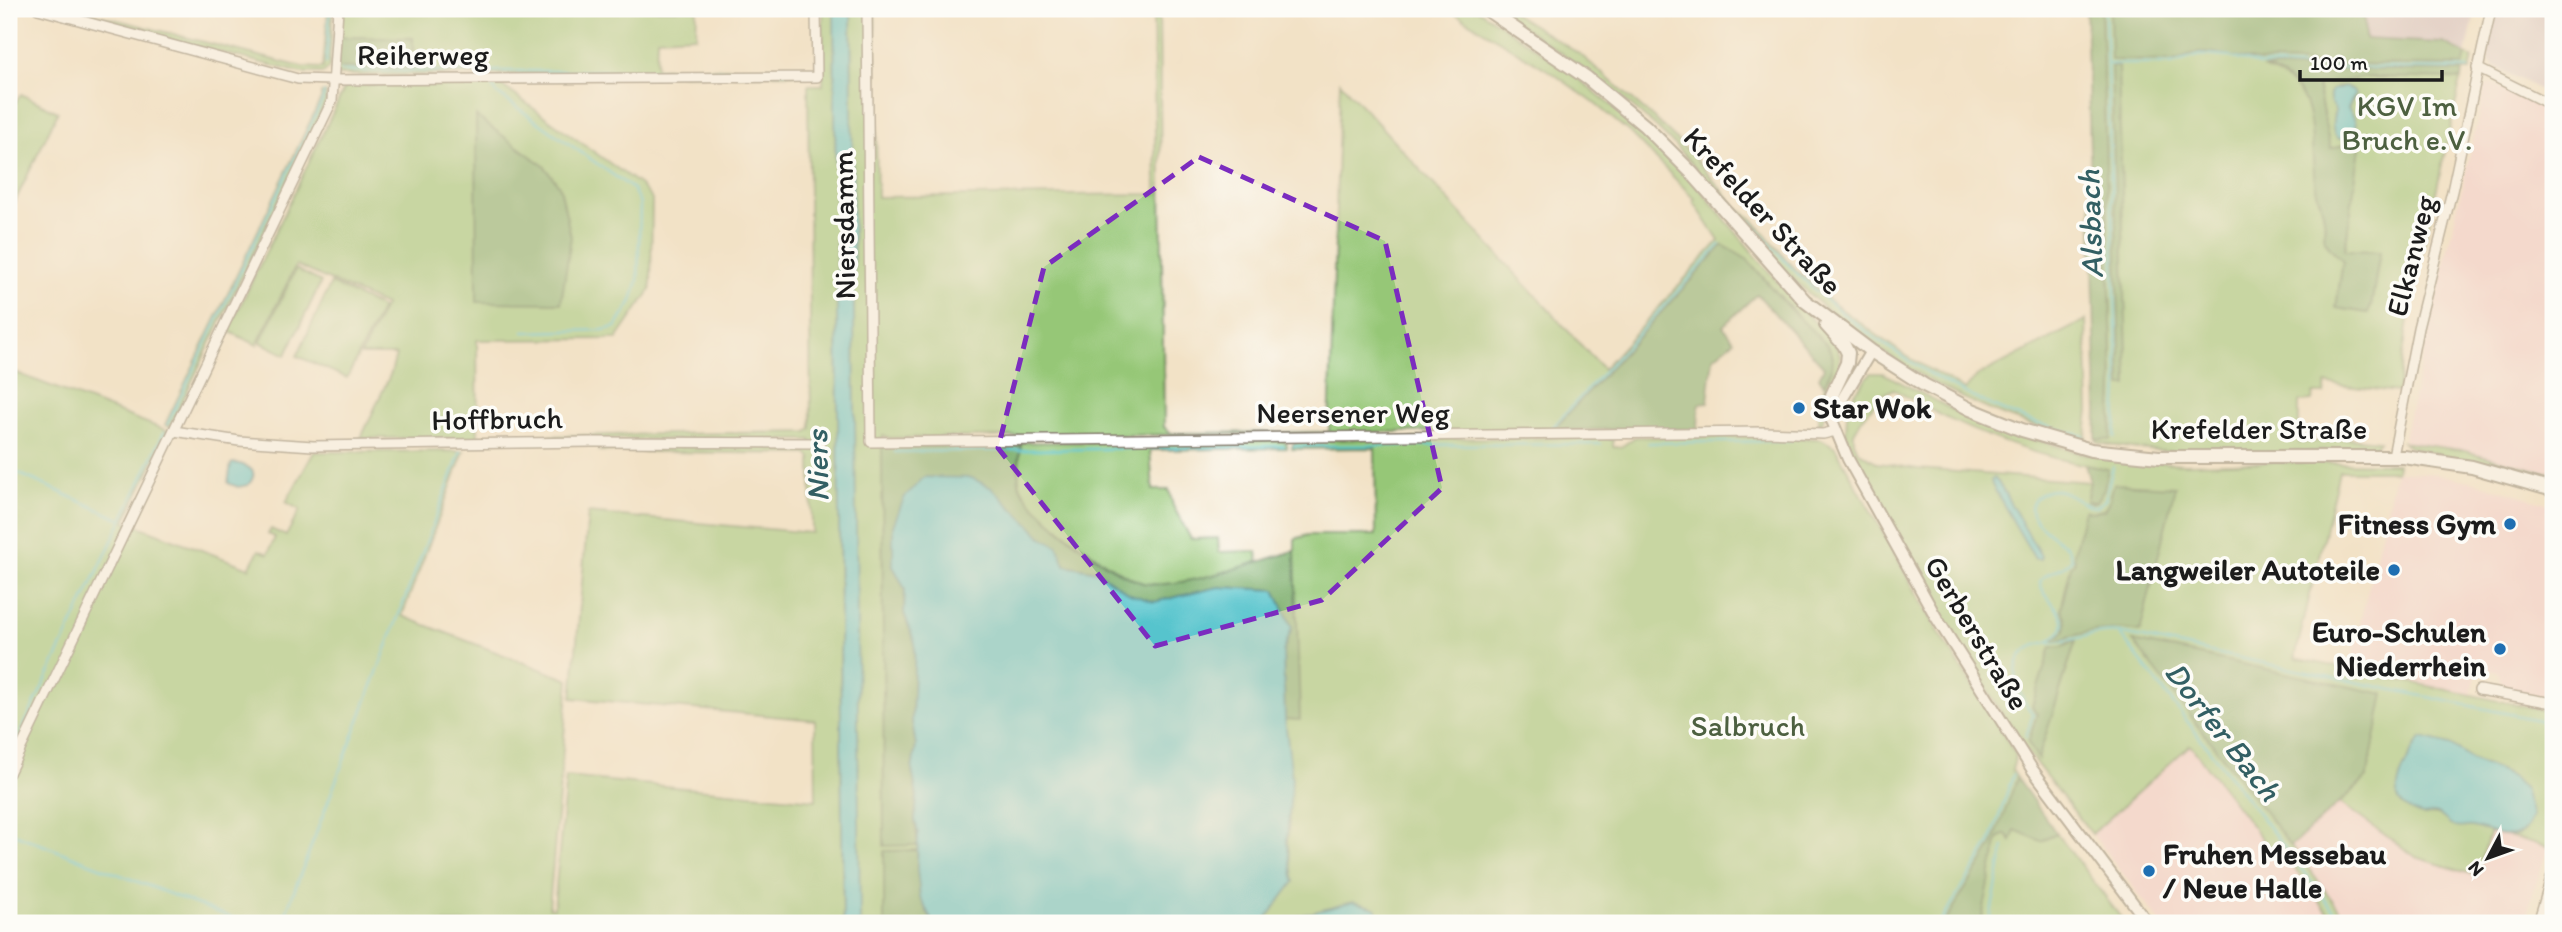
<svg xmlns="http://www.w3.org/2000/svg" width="2562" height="932" viewBox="0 0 2562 932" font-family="Itim,sans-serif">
<rect width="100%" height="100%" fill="#fdfcf7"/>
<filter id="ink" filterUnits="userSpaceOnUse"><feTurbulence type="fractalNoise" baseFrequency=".0143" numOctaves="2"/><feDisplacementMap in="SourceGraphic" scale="14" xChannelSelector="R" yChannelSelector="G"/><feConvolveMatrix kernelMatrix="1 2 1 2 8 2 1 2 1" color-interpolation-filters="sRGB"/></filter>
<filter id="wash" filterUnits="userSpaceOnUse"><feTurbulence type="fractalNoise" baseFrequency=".00686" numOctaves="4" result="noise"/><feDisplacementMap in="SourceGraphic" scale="28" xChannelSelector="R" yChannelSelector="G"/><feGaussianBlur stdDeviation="1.57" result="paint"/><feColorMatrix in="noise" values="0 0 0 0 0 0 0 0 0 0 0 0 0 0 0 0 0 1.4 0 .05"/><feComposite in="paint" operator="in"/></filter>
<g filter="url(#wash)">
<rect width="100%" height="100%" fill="#f2e2c6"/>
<g fill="#f7cfd3">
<path d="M2490 83 2553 112V474L2461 450 2403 442 2485 88Z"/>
<path d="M2396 471 2436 474 2474 482 2553 505V699L2502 688 2498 672 2478 668 2471 695 2349 670Z"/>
<path d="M2190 745 2277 858 2282 854 2336 923H2161L2092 834Z"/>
<path d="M2340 803 2416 857 2477 875 2490 831 2548 847 2524 923H2350L2291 846Z"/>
</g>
<g fill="#d2bdc7">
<path d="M2364 9H2476L2466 54 2443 43 2365 39Z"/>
<path d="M2497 9H2553V96L2495 67 2489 61 2488 51Z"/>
</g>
<g fill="#96c777" stroke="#59724a" stroke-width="2" fill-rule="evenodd">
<path d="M53 9H75L302 67 323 68 328 9H333L329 68 323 73H301Z"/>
<path d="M341 9H697L696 36 657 38 656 68H808L798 74 336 75 337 68H413L339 37Z"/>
<path d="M823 9H834L843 923H9V370L168 431 125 521 249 568 259 550 268 554 275 537 268 534 271 529 286 536 300 510 286 502 314 452 464 451 402 616 569 680 549 908H554L566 777 816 800 815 720 572 698 588 513 812 533 811 458 807 454 600 451 604 447 811 448V440L361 438 391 373 396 355H361L385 305 296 265 257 345 228 331 344 89 350 85H501L640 185 652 199 651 289 617 339 477 340 478 437 807 432 811 428 808 85H823Z"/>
<path d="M851 9H875L877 197 1156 194 1153 9H1159L1164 427 1170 433 1329 432 1340 82 1603 369 1719 241 1693 201 1695 199 1629 132 1594 103 1554 74 1448 9H1477L1566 69 1634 123 1699 188 1790 297 1830 337 1836 347 1840 354 1839 366 1826 401 1823 421 1818 425V404L1832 368 1803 322 1748 260 1554 430 890 438 883 436 882 444 1283 440 1287 444V448L1150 450 1153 490H1169L1173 506 1191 539 1218 538 1219 552 1257 551 1258 562C1230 570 1171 590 1143 583 1116 575 1028 511 1020 484 1017 474 1019 462 1020 452L1015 481 1028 505 1121 575 1144 585 1166 587 1295 557V539L1308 535H1376L1375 448 1292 449 1293 444 1300 440 1605 437 1613 440V447H1621L1635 437 1765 436 1821 439 1835 447 1935 626 2016 755 2012 770 2017 778 1999 838 2006 834 2011 840 2015 829 2041 841 2057 834 2125 923H852L855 454Z"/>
<path d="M1497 9H1507L1581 55 1658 122 1691 154 1738 209 1752 218 1791 265 1834 304 1903 354 1965 390 1977 376 2086 320 2089 411 2085 442C2053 432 2021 423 1990 410 1913 378 1839 326 1781 267 1738 223 1703 171 1658 129 1609 83 1551 47 1497 9Z"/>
<path d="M2101 9H2344L2346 64 2463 66 2466 54 2473 58 2470 71 2265 69C2322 91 2310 132 2315 182 2317 195 2323 207 2325 219 2325 225 2323 235 2326 241 2328 248 2338 255 2343 261L2336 308 2367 313 2371 307 2380 251H2345L2360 142 2330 148 2317 84 2370 77 2461 79 2408 319 2398 392 2326 384 2324 394H2313L2312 401 2299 402V443L2349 438 2379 441 2372 450C2281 452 2188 460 2098 443L2096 439 2111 440 2113 386ZM2112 66 2128 385 2127 386 2121 385ZM2345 86 2352 90 2354 99 2348 104 2334 133C2331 122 2336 100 2336 87Z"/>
<path d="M326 92V102L170 427 165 425 321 99V93Z"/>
<path d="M21 94 58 112 9 214V99L16 102Z"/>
<path d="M296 269 321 282 286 355 260 342Z"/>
<path d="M331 283 382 308 347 378 297 356Z"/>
<path d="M1871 373H1883L1955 411 1995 427 2077 452 2118 459 2184 464 2276 462 2397 464 2396 471H2339L2295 658 2553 712V829L2548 847 2508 836 2519 834 2532 816 2514 778 2471 759 2450 745 2424 815C2437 812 2446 817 2453 826H2468L2490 831 2477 876 2416 857 2340 803 2367 778 2218 660 2134 641 2350 923H2336L2283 854 2277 859 2190 745 2092 834 2020 743 1945 623 1890 526 1851 450 1846 432 1847 414 1855 393ZM1893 389C1943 419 1994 442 2051 457 2069 462 2089 465 2108 470L2092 503 2086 501 2090 482 1918 469 1878 463 1858 451 1854 442V433L1862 419 1882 395ZM2174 487 2140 631C2111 626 2085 631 2057 641L2055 639 2065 631 2075 556 2092 512 2104 510 2109 501ZM2075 640 2076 641 2038 758 2028 743 2037 714 2032 706 2051 647 2063 646Z"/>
<path d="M2403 442 2461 450 2553 474V485L2409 447Z"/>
</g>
<g fill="#78ac68" stroke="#4a6442" stroke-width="2">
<path d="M2086 9H2101L2113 386 2111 440 2096 439 2097 411Z"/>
<path d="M2110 9H2364L2365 39 2443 43 2466 54 2463 66 2260 62 2209 53H2198L2173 61 2111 60Z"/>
<path d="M339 37 413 38V68H337Z"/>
<path d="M2111 66H2118L2128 386H2121Z"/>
<path d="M2262 68 2462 71 2461 79 2370 77 2317 85 2330 148 2361 141 2345 250 2380 251 2371 307 2368 313 2336 308 2343 261C2338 255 2328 247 2325 240 2323 234 2326 225 2324 218 2323 208 2318 197 2316 187 2307 138 2324 86 2262 68Z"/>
<path d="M476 116 544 166 560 187 571 237 561 303 477 302Z"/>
<path d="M1723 245 1748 260 1788 307 1828 346 1833 357 1832 368 1824 385 1819 377 1824 367 1757 294 1723 326 1734 341 1713 358 1708 402 1701 403 1699 406 1698 429 1553 430Z"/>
<path d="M1021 445C1020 459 1015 475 1021 488 1036 516 1112 575 1143 583 1149 584 1159 585 1165 584 1204 581 1256 562 1295 551L1300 720 1285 719 1283 652 1292 627 1275 590 1219 587 1154 602 1130 595 1096 571 1065 565 1057 546 1042 537 893 566 905 589 904 613 915 643 912 721 916 746 912 770 917 796 915 820 918 845 884 846 882 447Z"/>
<path d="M2085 465 2108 469 2104 489 2096 502 2086 501 2090 482Z"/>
<path d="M2114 484 2175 487 2140 632C2111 626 2084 631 2057 641L2054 639 2065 631C2067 622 2066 618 2061 609L2071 566 2075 562 2074 553 2084 510 2092 512 2104 510 2109 501Z"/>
<path d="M2076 640 2038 759 2028 743 2037 714 2032 706 2051 647 2063 646Z"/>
<path d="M2133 641 2384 694 2367 778 2291 846Z"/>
<path d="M2017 778 2057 834 2041 841 2015 830 2011 841 2006 834 1998 838 1981 923H1944L1992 846Z"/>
<path d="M917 850 920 897 933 923H884V851Z"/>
</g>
<g fill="#56c4cd" stroke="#397074" stroke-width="2">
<path d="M834 9H851L860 923H843Z"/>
<path d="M2345 86 2352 90 2355 94 2348 108C2357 119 2360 131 2346 140L2337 138C2331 129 2332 122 2335 111 2331 104 2328 99 2331 90Z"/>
<path d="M234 463C248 465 261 471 248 485L238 487 228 483 231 464Z"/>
<path d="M924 477 972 478 992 488 1042 537 1058 546 1065 565 1096 571 1130 594 1154 602 1219 587 1275 590 1292 627 1283 652 1285 719 1292 778 1287 841 1294 882 1266 919 1270 923H933L920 897 917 869 918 833 915 820 917 796 912 770 916 746 912 721 915 643 904 613 905 589 893 566V526L904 498Z"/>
<path d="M1993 478 1998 482 2041 556 2040 559H2035L1992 485 1991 480Z"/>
<path d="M2422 738 2450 745 2471 759 2514 778 2524 789 2532 816C2529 822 2526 830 2520 833 2505 840 2487 830 2472 827 2466 826 2461 829 2456 827 2448 825 2444 815 2434 813 2430 813 2427 815 2423 815 2416 814 2404 808 2400 802 2390 789 2412 748 2422 738Z"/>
<path d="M1353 902 1376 908 1382 923H1271Z"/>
</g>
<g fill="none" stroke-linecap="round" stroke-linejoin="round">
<g stroke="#56c4cd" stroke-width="2.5">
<path d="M2105 9 2118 384 2115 438"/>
<path d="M9 10V9"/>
<path d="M326 63 330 9"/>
<path d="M2108 64H2171L2201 55 2230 57 2259 65 2302 67"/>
<path d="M2317 67 2468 69"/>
<path d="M341 71H804"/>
<path d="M492 87 498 94 633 189 640 204 638 280 632 301 616 327 603 330 524 332"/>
<path d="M1751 221C1813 304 1930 385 2027 420 2046 427 2066 431 2084 436"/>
<path d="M167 425 322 101 324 92"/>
<path d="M1551 429 1720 245"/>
<path d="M1648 443 1790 441"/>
<path d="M1294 446 1601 444"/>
<path d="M895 452 1284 446"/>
<path d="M9 469 122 520"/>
<path d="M2119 633 2343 923"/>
<path d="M2048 642C2069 644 2094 630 2119 633L2553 723"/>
<path d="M2026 737 2033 714C2011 687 2005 649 2048 642 2052 638 2057 635 2061 631 2073 616 2040 597 2040 581 2048 570 2065 570 2072 559 2071 555 2069 551 2067 548 2059 537 2017 519 2036 498 2041 492 2048 490 2056 490 2071 491 2081 506 2096 507L2105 500 2113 467"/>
<path d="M9 757 164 432"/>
<path d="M9 832 245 923"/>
<path d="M282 923 461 451"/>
<path d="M1940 923 1990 843 2013 775"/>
<path d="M1989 923 2004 847"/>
</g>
</g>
</g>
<g filter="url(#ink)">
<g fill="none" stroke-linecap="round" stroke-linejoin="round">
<g stroke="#877f71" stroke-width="12">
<g id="minor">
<path d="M38 9 298 79 332 80 817 77 816 9"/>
<path d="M867 9 871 442 1764 432 1823 434 1836 431"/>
<path d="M2477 68 2553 106"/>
<path d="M174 431 239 441 313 446 592 442 820 443"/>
<path d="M2393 456 2418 328 2452 191 2491 9"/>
<path d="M2479 690 2553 703"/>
<path d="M9 773 332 101 338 9"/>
<path d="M2538 923 2553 872"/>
</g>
</g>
<g stroke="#877f71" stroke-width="14">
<path id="tertiary" d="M1871 351 1831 418 1848 459 1936 617 2032 769 2148 923"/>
</g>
<g stroke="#877f71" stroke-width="16">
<g id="secondary">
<path d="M1486 9 1587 78 1645 126 1691 172 1805 301 1871 351 1924 385 1970 409 2022 430 2091 450 2159 457H2404L2472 467 2553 490"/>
<path d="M1826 325 1844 345 1848 353 1847 363 1832 395 1831 418"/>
</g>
</g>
<use href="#minor" stroke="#fff" stroke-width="9"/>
<use href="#tertiary" stroke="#fff" stroke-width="10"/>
<use href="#secondary" stroke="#fff" stroke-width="12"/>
</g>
</g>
<path d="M0 0H2562V932H0ZM1199 157 1385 241 1442 488 1322 600 1155 646 998 448 1044 267Z" fill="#f2e2c6" fill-opacity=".55" fill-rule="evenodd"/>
<path fill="none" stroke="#7b2cbf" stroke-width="5" stroke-dasharray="14 9" stroke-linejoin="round" d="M1199 157 1385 241 1442 488 1322 600 1155 646 998 448 1044 267Z"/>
<g fill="#1f6fb2" stroke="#fdfcf7" stroke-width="2.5">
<circle cx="1799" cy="408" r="7"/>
<circle cx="2510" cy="524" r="7"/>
<circle cx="2394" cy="570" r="7"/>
<circle cx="2500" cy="649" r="7"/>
<circle cx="2149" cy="871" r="7"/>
</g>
<g text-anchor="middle" stroke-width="7" stroke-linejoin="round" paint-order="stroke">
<g font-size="30" fill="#1c1c1c" stroke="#fdfcf7">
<text x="423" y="65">Reiherweg</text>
<text transform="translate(1763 211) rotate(47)" y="10">Krefelder Straße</text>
<text transform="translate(844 225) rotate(-91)" y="10">Niersdamm</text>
<text transform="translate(2411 256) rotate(-76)" y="10">Elkanweg</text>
<text x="1353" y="423">Neersener Weg</text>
<text transform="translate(497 419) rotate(-1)" y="10">Hoffbruch</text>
<text x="2259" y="439">Krefelder Straße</text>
<text transform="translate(1977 633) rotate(59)" y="10">Gerberstraße</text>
</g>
<g font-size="30" fill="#4d6040" stroke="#fdfcf7">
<text x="2407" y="116">KGV Im<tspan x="2407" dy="34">Bruch e.V.</tspan></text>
<text x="1748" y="736">Salbruch</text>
</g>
<g font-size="30" font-weight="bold" fill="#1c1c1c" stroke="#fdfcf7" text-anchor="end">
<text x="1813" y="418" text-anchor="start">Star Wok</text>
<text x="2496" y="534">Fitness Gym</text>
<text x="2380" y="580">Langweiler Autoteile</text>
<text x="2486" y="642">Euro-Schulen<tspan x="2486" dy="34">Niederrhein</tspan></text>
<text x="2163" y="864" text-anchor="start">Fruhen Messebau<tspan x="2163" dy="34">/ Neue Halle</tspan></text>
</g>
<g font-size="32" font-style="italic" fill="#335f63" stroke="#fdfcf7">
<text transform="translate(2090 224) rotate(-92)" y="11">Alsbach</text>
<text transform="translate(817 466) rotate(-91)" y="11">Niers</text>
<text transform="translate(2223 731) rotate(52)" y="11">Dorfer Bach</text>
</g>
</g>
<rect width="2562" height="932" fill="none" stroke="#fdfcf7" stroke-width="35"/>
<g transform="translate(2488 858) rotate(229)" stroke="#fdfcf7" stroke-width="5" paint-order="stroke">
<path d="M0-5L12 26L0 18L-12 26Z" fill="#1c1c1c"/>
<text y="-10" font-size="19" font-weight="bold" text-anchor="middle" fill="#1c1c1c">N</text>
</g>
<path d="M2300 70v10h142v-10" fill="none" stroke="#1c1c1c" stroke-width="3.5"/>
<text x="2310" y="70" font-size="21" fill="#1c1c1c" stroke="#fdfcf7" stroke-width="5" paint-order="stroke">100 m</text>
</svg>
